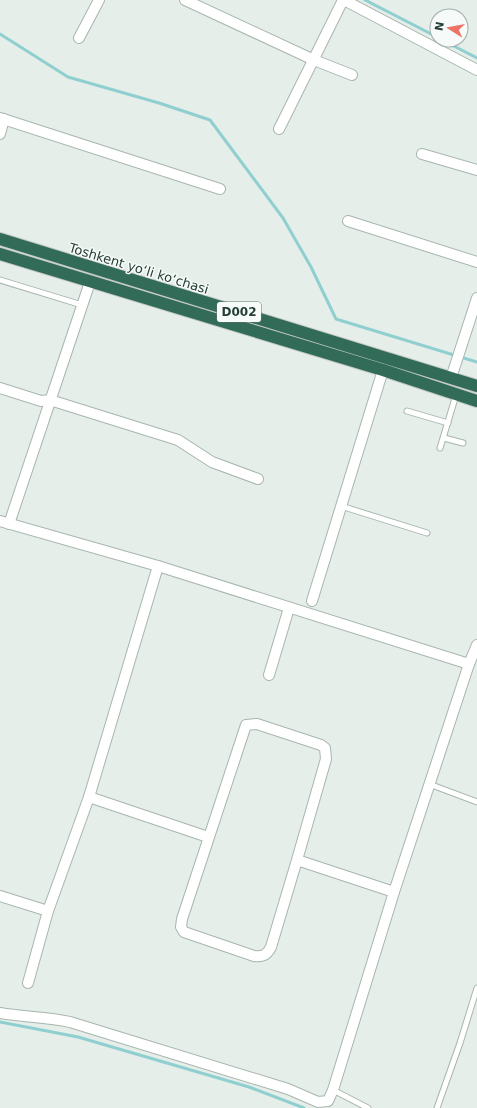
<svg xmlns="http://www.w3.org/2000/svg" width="477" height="1108" viewBox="0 0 477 1108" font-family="'DejaVu Sans',sans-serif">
<rect width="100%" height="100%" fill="#e5eee9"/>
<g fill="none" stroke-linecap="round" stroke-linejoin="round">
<g stroke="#90cfd0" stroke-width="3">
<path d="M365 0 437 37"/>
<path d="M0 34 68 77 159 103 210 120 283 218 311 267 336 319 477 362"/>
<path d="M442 40 477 58"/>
<path d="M0 1022 78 1037 249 1087 304 1108"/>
</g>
<g stroke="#a8b6af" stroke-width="7">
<g id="lane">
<path d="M0 280 82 305"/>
<path d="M407 411 448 423"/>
<path d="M444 438 463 443"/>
<path d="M440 448 456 395"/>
<path d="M341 506 427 533"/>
<path d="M429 784 477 802"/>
<path d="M333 1090 368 1108"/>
<path d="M437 1108 460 1043 477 988"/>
</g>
</g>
<g stroke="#a8b6af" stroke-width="12">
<g id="street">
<path d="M185 0 314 60 352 75"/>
<path d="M344 0 477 70"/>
<path d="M79 38 99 0"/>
<path d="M0 118 220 189"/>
<path d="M279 129 343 0"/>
<path d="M0 134 4 119"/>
<path d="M422 154 477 170"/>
<path d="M348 221 477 262"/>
<path d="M451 378 477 298"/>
<path d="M0 388 41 401 50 400 178 440 212 462 258 479"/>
<path d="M0 521 158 566 469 664"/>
<path d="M9 524 90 282"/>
<path d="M312 601 383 370"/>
<path d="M269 675 289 608"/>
<path d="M89 797 208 837"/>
<path d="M297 860 326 759 325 748 321 745 257 724 246 725 182 919 181 927 184 932 254 956C263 957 267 955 271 947L297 860 394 892"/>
<path d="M0 896 48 911"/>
<path d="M28 983 48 911 89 797 158 566"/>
<path d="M0 1013C23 1017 47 1017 70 1022L288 1089 318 1102 328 1101 333 1090 394 892 469 664 477 645"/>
</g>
</g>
<g stroke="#c2c9c6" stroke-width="14">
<g id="highway">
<path d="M0 239 477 386"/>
<path d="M0 254 383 370 477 401"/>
</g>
</g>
<use href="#lane" stroke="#fff" stroke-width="5"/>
<use href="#street" stroke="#fff" stroke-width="10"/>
<use href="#highway" stroke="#326b57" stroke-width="12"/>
</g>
<g text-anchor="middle" stroke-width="3" stroke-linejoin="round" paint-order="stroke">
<rect fill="#f6faf8" stroke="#64776f" stroke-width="1" x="217" y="302" width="44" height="20" rx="3"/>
<g font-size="12" font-weight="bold" fill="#253f34">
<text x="239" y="316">D002</text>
</g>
<g font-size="13" fill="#253f34" stroke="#f6faf8">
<text transform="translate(139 268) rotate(17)" y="5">Toshkent yo‘li ko‘chasi</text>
</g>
</g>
<g transform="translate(449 28) rotate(281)"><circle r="19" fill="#f6faf8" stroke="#a2afaa"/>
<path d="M0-3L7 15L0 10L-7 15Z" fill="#ec7365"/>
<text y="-6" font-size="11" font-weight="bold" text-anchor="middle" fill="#253f34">N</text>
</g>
</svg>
